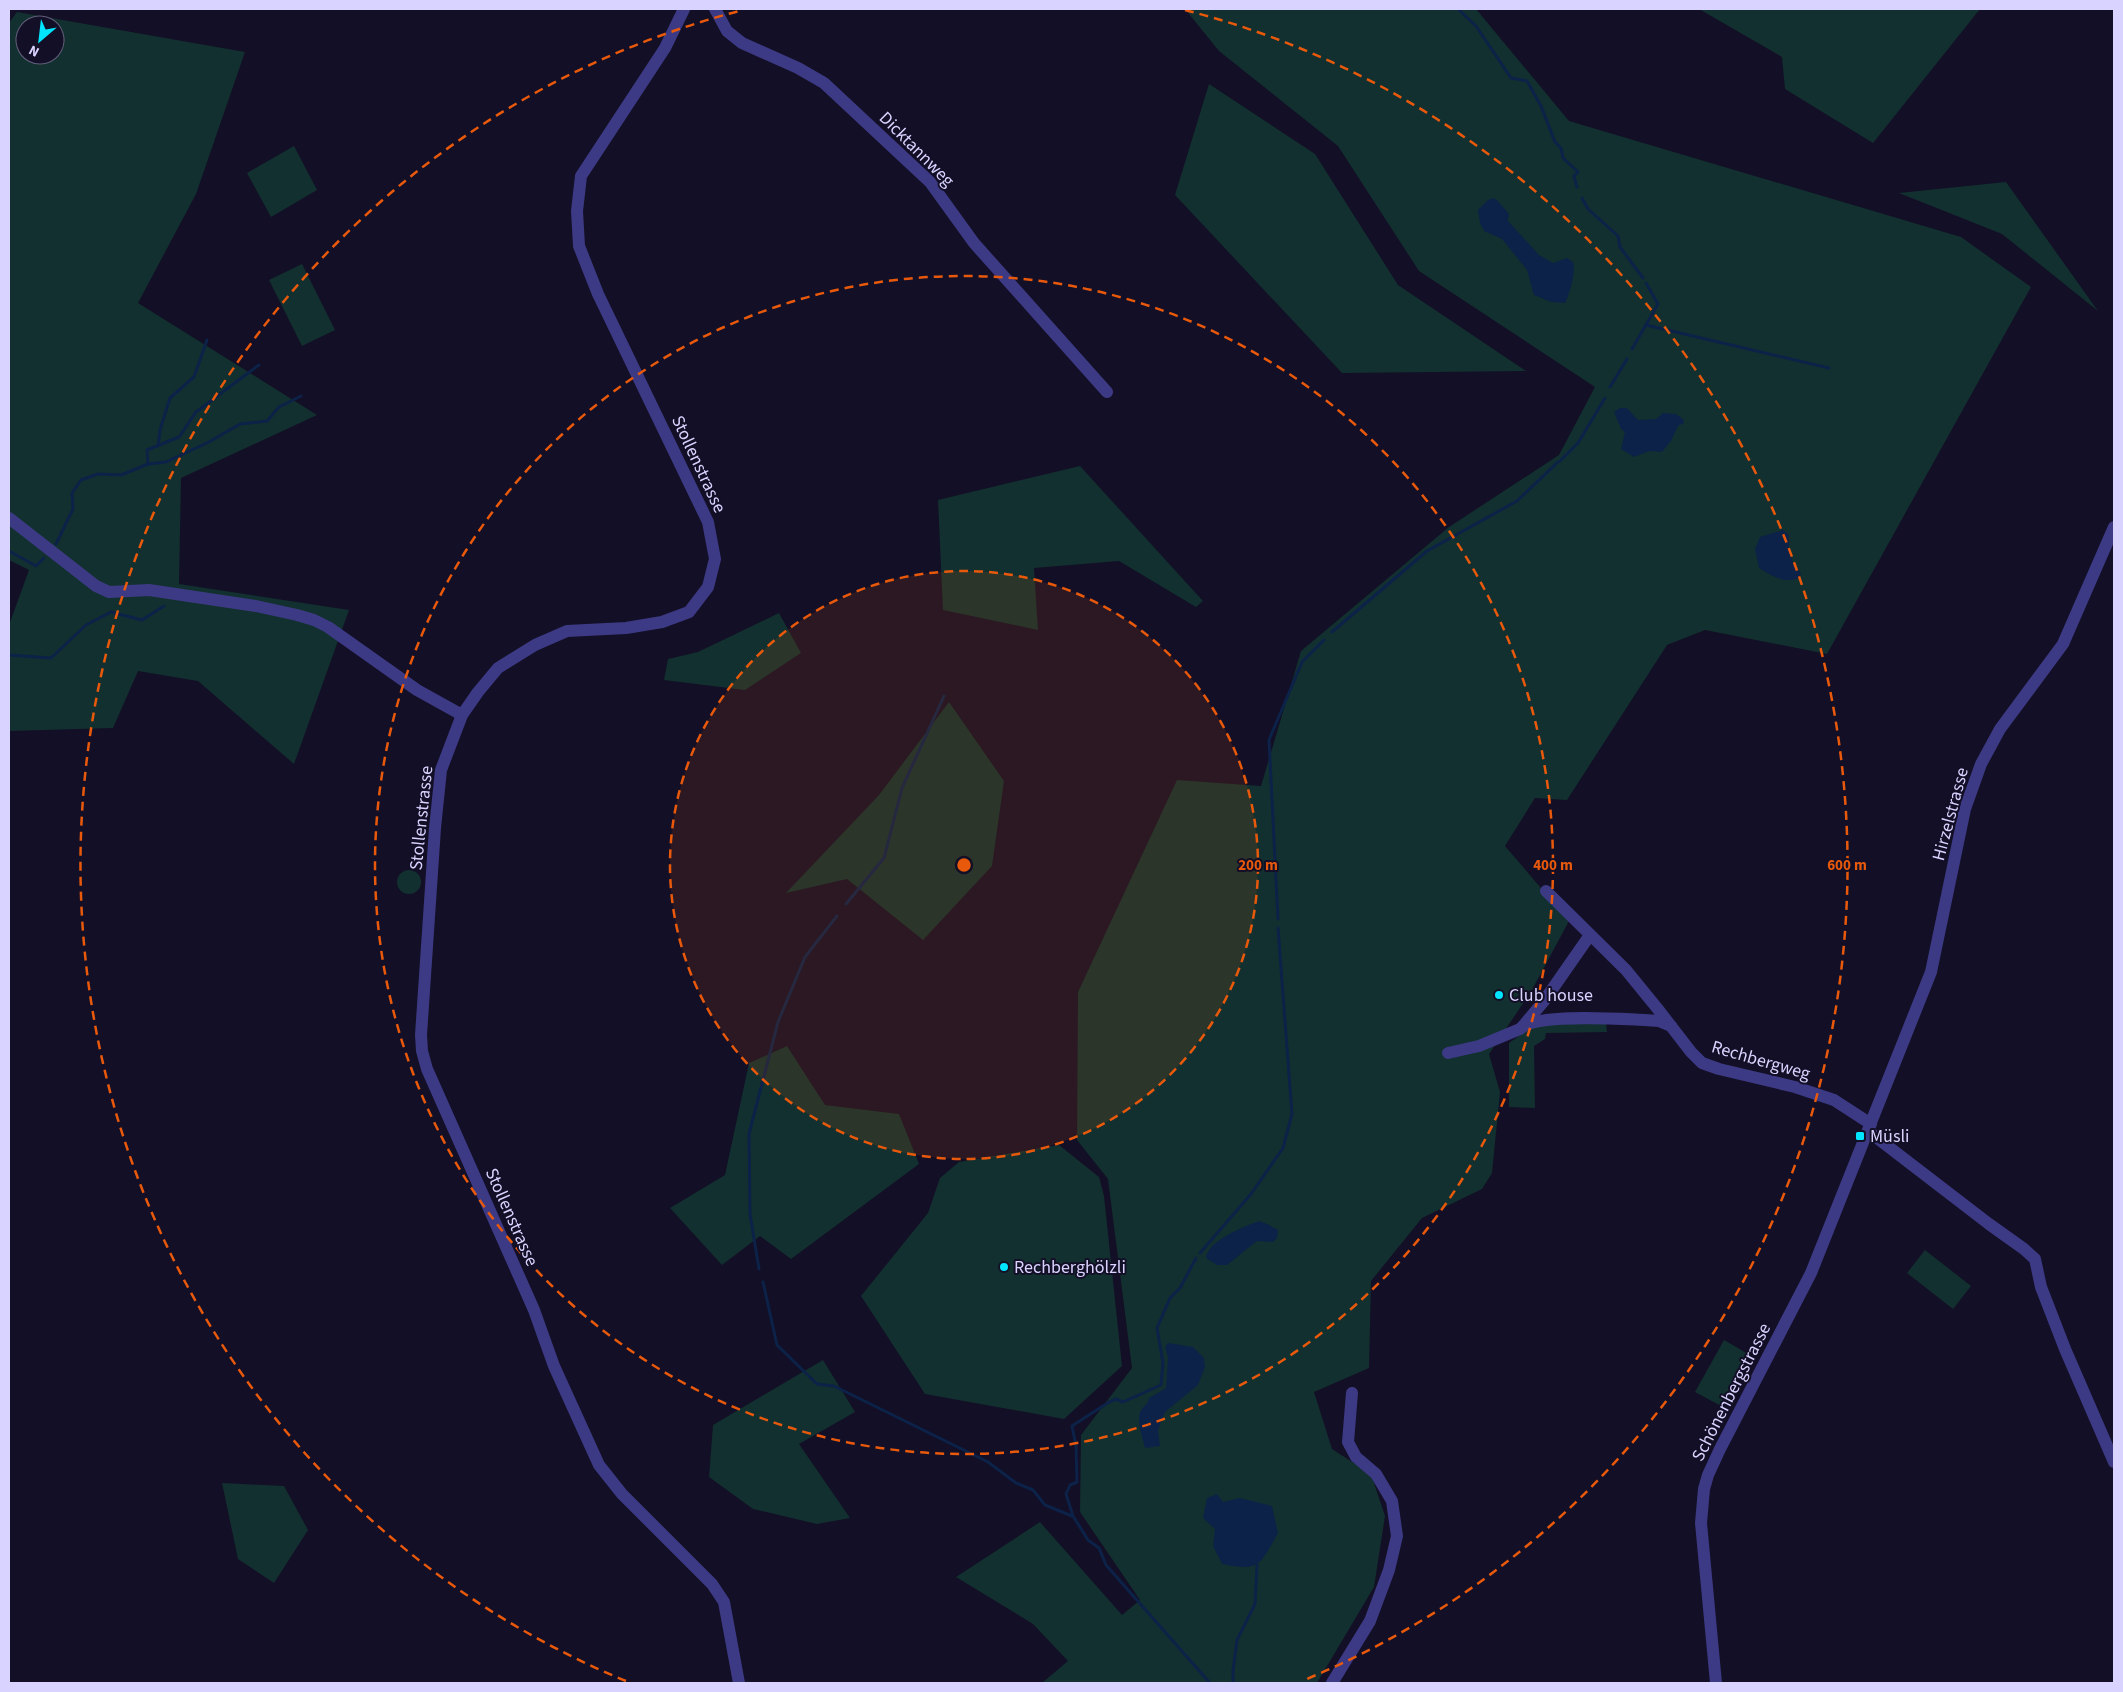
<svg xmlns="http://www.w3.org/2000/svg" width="2123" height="1692" viewBox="0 0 2123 1692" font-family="'Source Sans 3',sans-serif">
<rect width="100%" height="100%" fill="#130f26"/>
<g fill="#12302f" fill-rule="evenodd">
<path d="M1185 9H1476L1569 121 1961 237 2031 287 1827 654 1705 630 1667 645 1567 800 1535 798 1505 846 1569 921 1532 990 1489 1054 1500 1092 1492 1173 1482 1189 1422 1218 1371 1281 1369 1368 1314 1392 1332 1449 1371 1474 1385 1516 1374 1587 1317 1683H1042L1068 1661 1033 1624 956 1577 1040 1522 1122 1615 1140 1600 1080 1512 1081 1435 1132 1368 1108 1179 1077 1140 1078 992 1177 780 1261 786 1301 651 1449 527 1559 455 1595 387 1419 271 1338 146 1219 51Z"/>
<path d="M1699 9H1980L1873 143 1785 89 1782 57Z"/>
<path d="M17 12 245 52 196 194 138 303 317 415 181 478 179 584 349 610 294 764 198 681 138 671 113 728 9 731V625L29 570 9 560V23ZM25 25H55V55H25Z"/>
<path d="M1209 84 1315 154 1398 285 1526 371 1342 373 1175 195Z"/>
<path d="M294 146 317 190 271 217 247 173Z"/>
<path d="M2006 182 2098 311 2002 234 1899 193Z"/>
<path d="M302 264 335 330 302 346 269 280Z"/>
<path d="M1080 466 1203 601 1196 607 1119 561 1034 568 1038 630 943 610 938 500Z"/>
<path d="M779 613 801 653 745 690 664 680 668 659 698 652Z"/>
<path d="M949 702 1004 781 992 866 923 940 847 879 786 893 879 795Z"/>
<circle cx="409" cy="882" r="12"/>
<path d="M1547 1022H1606L1607 1032 1546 1033 1545 1039 1534 1046 1535 1108 1509 1107V1043L1529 1029Z"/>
<path d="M787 1046 825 1105 899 1114 919 1164 791 1259 760 1236 722 1265 670 1208 725 1175 749 1063Z"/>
<path d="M1059 1145 1099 1177 1104 1196 1122 1366 1064 1419 925 1394 861 1296 928 1213 940 1178 959 1162Z"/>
<path d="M1925 1250 1971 1286 1953 1309 1907 1273Z"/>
<path d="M1724 1340 1750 1355 1721 1406 1695 1392Z"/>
<path d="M823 1360 855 1412 799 1444 850 1518 817 1524 753 1509 709 1477 713 1425Z"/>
<path d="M222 1483 284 1486 308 1530 274 1583 238 1559Z"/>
</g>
<g fill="#0c2248">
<path d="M1493 198 1497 200 1509 214 1508 221 1539 255 1553 263 1567 258 1573 262C1576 271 1570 294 1565 303L1551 302 1534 295 1527 270 1502 239 1484 231 1480 223 1478 210 1488 200Z"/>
<path d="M1620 408H1627L1638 420 1656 419 1663 413 1676 414 1683 419 1684 423 1678 426 1671 441 1662 452 1649 451 1634 457 1621 449 1625 432 1621 429 1614 412Z"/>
<path d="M1783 530 1789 535C1788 550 1790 562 1801 573L1799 578C1784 584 1772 576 1759 568L1755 549 1760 537Z"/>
<path d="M1259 1221 1267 1224 1278 1230 1277 1238 1273 1242 1257 1241 1227 1265H1217L1206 1258C1208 1240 1244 1227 1259 1221Z"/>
<path d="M1168 1343 1193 1347 1204 1358 1205 1367 1198 1385 1165 1412 1158 1430 1160 1446 1145 1448C1142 1433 1132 1414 1147 1404L1149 1398 1166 1388 1168 1357 1165 1347Z"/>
<path d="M1217 1494 1223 1502 1240 1498 1272 1506 1278 1533C1260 1565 1260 1572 1222 1564L1213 1546 1215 1529 1203 1518 1207 1498Z"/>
</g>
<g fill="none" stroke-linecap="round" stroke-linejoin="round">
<g stroke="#0c2248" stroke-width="3">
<path d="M1458 9 1476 26 1511 78 1527 81 1541 106 1555 142 1561 148 1563 158 1578 172 1574 176 1577 187"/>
<path d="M1582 198 1588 209 1618 236 1620 247 1643 278"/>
<path d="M1646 325 1829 368"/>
<path d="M1632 349 1658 304 1646 283"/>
<path d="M1610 387 1627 359"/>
<path d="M158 446 160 430 170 398 194 377 207 340"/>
<path d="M1560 461 1578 443 1605 398"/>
<path d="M148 464 166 462 209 442 240 424 267 421 279 407 301 396"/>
<path d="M56 544 73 509 72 493 81 480 98 474 121 475 148 464 147 450 179 437 196 412 259 365"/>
<path d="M9 551 36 566 44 558"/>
<path d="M1332 632 1427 551 1517 501 1558 462"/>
<path d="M9 655 51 658 86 625 111 612 142 620 164 606"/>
<path d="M846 904 884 858 902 788 944 696"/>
<path d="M1278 919 1269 740 1302 662 1324 640"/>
<path d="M1200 1253 1251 1194 1283 1148 1292 1114 1278 928"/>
<path d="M1196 1258 1180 1288 1170 1298 1157 1328 1163 1363 1161 1385 1123 1402 1116 1399 1109 1402 1072 1426 1076 1446 1077 1482 1070 1485 1066 1494 1073 1516 1088 1540 1099 1548 1106 1565 1210 1683"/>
<path d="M759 1269 750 1214 749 1134 778 1022 805 957 837 916"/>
<path d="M763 1282 777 1345 817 1384 834 1386 988 1462 1016 1483 1033 1490 1045 1505 1072 1516"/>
<path d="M1233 1683V1671L1237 1640 1255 1604 1257 1565"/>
</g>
<g stroke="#3d3a85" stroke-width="12">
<path d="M684 9 665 48 581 176 577 211 579 246 598 294 708 522 715 559 708 587 689 612 662 622 626 628 567 631 535 645 498 668 478 692 462 715 441 770 435 828 421 1035 422 1051 427 1069 534 1310 554 1366 599 1465 622 1494 712 1584 724 1602 739 1683"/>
<path d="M715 9 727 31 742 43 798 68 824 83 930 182 974 243 1107 392"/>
<path d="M9 518 96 586 109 592 149 590 256 606 297 615 314 620 328 627 417 690 462 715"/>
<path d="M1546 891 1626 970 1657 1008 1691 1052 1702 1063 1719 1069 1795 1087 1834 1100 1871 1124"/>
<path d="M1523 1026 1544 1001 1590 935"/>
<path d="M1448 1053 1479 1046 1520 1029C1534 1013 1620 1019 1644 1020L1659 1021 1671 1026"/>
<path d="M1868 1131 1989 1224 2024 1249 2035 1259 2041 1287 2065 1349 2114 1462"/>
<path d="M1332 1683 1370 1621 1389 1570 1397 1536 1392 1501 1376 1474 1356 1457 1348 1442 1352 1393"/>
<path d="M1716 1683 1701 1523 1704 1489 1708 1475 1720 1449 1811 1273 1931 972 1965 809 1981 764 2000 729 2063 644 2114 527"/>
</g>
</g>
<circle cx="964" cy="865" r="294" fill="#e8590c" fill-opacity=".12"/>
<g fill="none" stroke="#e8590c" stroke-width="2.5" stroke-dasharray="9 6">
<circle cx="964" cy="865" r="294"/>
<circle cx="964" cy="865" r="589"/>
<path d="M626 1681A883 883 0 0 1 743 10M1185 10A883 883 0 0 1 1302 1681"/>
</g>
<g fill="#00e5ff" stroke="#130f26" stroke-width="2">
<circle cx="1499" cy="995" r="5"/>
<rect x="1855" y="1131" width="10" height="10" rx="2.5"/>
<circle cx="1004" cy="1267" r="5"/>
</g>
<g text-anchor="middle" stroke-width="4" stroke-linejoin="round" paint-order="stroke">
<g font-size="18" fill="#d9d4ff" stroke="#130f26">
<text transform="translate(917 149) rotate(45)" y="6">Dicktannweg</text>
<text transform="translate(699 464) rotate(65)" y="6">Stollenstrasse</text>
<text transform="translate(1950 814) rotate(-75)" y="6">Hirzelstrasse</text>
<text transform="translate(421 818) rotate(-84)" y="6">Stollenstrasse</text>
<text transform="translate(1761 1060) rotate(16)" y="6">Rechbergweg</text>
<text transform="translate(512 1217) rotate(66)" y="6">Stollenstrasse</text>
<text transform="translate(1731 1392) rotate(-63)" y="6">Schönenbergstrasse</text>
</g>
<g font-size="18" fill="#d9d4ff" stroke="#130f26" text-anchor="start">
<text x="1509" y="1001">Club house</text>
<text x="1870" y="1142">Müsli</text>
<text x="1014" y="1273">Rechberghölzli</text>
</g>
</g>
<circle cx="964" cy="865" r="8" fill="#e8590c" stroke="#130f26" stroke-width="2.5"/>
<g font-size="15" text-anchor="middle" font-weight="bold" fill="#e8590c" stroke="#130f26" stroke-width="4" stroke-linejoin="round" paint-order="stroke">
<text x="1258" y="870">200 m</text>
<text x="1553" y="870">400 m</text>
<text x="1847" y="870">600 m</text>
</g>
<rect width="2123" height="1692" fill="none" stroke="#d9d4ff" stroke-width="20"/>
<g transform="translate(40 40) rotate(208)"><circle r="24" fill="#130f26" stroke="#625e7d"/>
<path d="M0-4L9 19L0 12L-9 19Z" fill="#00e5ff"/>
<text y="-8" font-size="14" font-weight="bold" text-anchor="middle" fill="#d9d4ff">N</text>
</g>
</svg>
